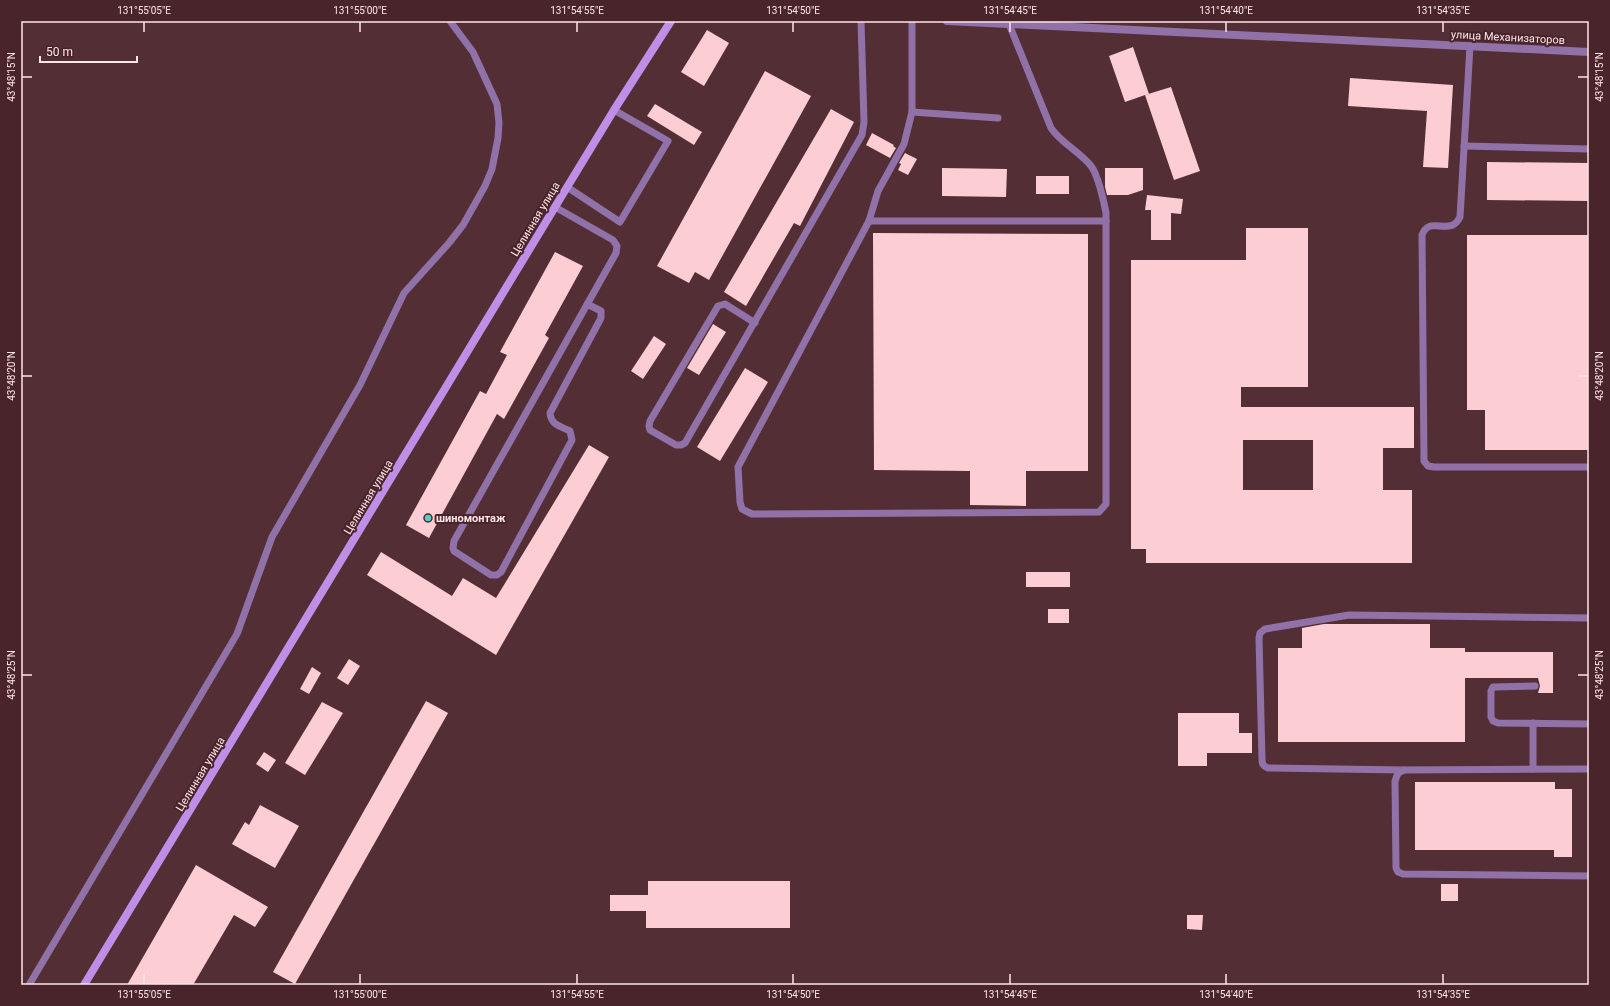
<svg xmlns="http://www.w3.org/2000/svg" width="1610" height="1006" viewBox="0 0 1610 1006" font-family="Roboto,sans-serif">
<rect width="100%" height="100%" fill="#542e35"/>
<g fill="#fccdd3" fill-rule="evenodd">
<path d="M707 30 729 43 704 86 681 72Z"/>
<path d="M1133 47 1149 94 1145 95 1171 87 1200 171 1174 180 1145 95 1125 102 1109 56Z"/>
<path d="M765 71 811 96 709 280 695 272 689 283 657 266Z"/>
<path d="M1350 78 1453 85 1448 168 1423 167 1427 111 1348 106Z"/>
<path d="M655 104 702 132 694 145 647 116Z"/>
<path d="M831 109 854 122 800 226 794 223 746 306 724 292Z"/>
<path d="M872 133 894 145 893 146 896 148 890 158 866 145Z"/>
<path d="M905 153 917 159 908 175 898 170 901 164 899 163Z"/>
<path d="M1487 162 1589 163V201L1487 200Z"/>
<path d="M942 168 1007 169 1006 197 942 196Z"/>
<path d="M1105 168H1143V190L1128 195H1107L1105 187Z"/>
<rect x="1036" y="176" width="33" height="18"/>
<path d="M1147 195 1183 199 1181 214 1171 213V240H1151V210H1145Z"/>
<path d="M1246 228H1308V387H1241V407H1414V448H1383V490H1412V563H1146V549H1131V260H1246ZM1243 440H1313V490H1243Z"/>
<path d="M873 233 1088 234V471H1026V506L970 505V471L874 470Z"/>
<path d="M1467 235H1589V450H1485V410H1467Z"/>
<path d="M555 252 583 266 545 335 549 338 504 419 497 414 429 538 406 525 480 391 486 394 507 355 500 352Z"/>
<path d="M713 324 726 332 699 375 687 368Z"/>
<path d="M654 336 666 344 643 379 631 371Z"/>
<path d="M745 368 768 382 720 461 697 447Z"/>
<path d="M589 445 609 457 496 655 367 575 381 552 452 596 463 578 496 598Z"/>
<rect x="1026" y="572" width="44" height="15"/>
<rect x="1048" y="609" width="21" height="14"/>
<path d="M1324 624H1430V648H1465V652H1553V693H1538L1540 686 1538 678H1465V742H1278V648H1302V628Z"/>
<path d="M349 659 360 666 348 685 337 678Z"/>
<path d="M312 667 321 673 309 694 300 689Z"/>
<path d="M426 701 448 713 295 984 273 972Z"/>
<path d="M322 702 343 713 305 775 285 763Z"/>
<path d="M1178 713H1239V733H1252V753H1207V766H1178Z"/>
<path d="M264 752 276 760 268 772 256 764Z"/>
<path d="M1415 782H1555V789H1572V857H1554V850H1415Z"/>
<path d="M260 805 299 826 275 868 232 844 245 822 249 825Z"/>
<path d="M196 865 268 907 255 927 234 915 193 985H127Z"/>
<path d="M648 881H790V928H646V911H610V895H648Z"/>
<rect x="1441" y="884" width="17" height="17"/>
<path d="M1187 915H1203L1202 930 1187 929Z"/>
</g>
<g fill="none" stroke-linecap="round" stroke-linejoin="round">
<g stroke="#9072a8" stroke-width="7">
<path d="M912 21V112L904 144 878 191 869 221 738 467 740 502 742 509 752 514 1099 512 1106 504V213C1104 202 1098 175 1091 166 1079 151 1062 144 1051 128L1009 24"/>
<path d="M1470 46 1460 217C1450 238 1430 214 1422 235L1424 461 1428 466 1434 467H1589"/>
<path d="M912 112 998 118"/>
<path d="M1464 146 1589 149"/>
<path d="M567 187 620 222 668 141 614 110"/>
<path d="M555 207 613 240 617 246 616 253 454 541 453 548 454 551 491 575H497L501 572 572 440 570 431C560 426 551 425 550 413L601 318V311L587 304"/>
<path d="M869 221H1106"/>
<path d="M755 323 725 304 718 306 650 421 649 426 650 430 676 445H681L685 443 862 135 864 122 861 21"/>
<path d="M1535 686 1493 687 1491 691V717L1493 721 1498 723 1589 724"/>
<path d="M1533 723V769"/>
<path d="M1589 769 1404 770 1398 773 1395 781 1396 868 1398 872 1403 874 1589 876"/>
<path d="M1404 770 1268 768C1263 766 1262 764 1262 759L1259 638 1260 633 1265 629 1349 615 1589 618"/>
<path d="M29 985 237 634 272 537 360 385 404 293 449 243 463 225 485 186 492 169 498 138 499 123 497 104 473 52 450 21"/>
</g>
<path stroke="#9072a8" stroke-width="8" d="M947 21 1589 52"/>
<path stroke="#bf8ee6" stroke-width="8" d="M84 985 555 207 614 110 671 21"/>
</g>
<path fill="none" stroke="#fee5e8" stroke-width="1.5" d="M144 22V32M360 22V32M577 22V32M793 22V32M1010 22V32M1226 22V32M1443 22V32M22 77H32M1578 77H1588M22 376H32M1578 376H1588M22 675H32M1578 675H1588M144 974V984M360 974V984M577 974V984M793 974V984M1010 974V984M1226 974V984M1443 974V984"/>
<circle fill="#55cec5" stroke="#49242b" stroke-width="1.5" cx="428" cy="518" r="4"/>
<g text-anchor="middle" stroke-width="4" stroke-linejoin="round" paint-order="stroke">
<g font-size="11" fill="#fee5e8" stroke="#49242b">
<text transform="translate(1508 37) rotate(3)" y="4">улица Механизаторов</text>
<text transform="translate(535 219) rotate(-59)" y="4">Целинная улица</text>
<text transform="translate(368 497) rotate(-59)" y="4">Целинная улица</text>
<text transform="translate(200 774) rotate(-59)" y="4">Целинная улица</text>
</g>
<g font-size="11" font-weight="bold" fill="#fee5e8" stroke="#49242b" text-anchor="start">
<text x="436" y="522">шиномонтаж</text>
</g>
</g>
<rect width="1610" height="1006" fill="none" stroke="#49242b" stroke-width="44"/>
<path d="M40 56v6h97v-6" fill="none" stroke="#fee5e8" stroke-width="2"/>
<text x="46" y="56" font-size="12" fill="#fee5e8" stroke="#49242b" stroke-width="3" paint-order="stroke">50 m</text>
<rect x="22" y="22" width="1566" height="962" fill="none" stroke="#fee5e8" stroke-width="1.5"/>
<g font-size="10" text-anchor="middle" fill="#fee5e8">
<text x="144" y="14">131°55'05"E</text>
<text x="360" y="14">131°55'00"E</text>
<text x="577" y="14">131°54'55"E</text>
<text x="793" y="14">131°54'50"E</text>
<text x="1010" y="14">131°54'45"E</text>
<text x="1226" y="14">131°54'40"E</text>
<text x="1443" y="14">131°54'35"E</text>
<text transform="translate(1599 77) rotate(-90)" y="4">43°48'15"N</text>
<text transform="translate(11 77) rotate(-90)" y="4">43°48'15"N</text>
<text transform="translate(1599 376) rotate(-90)" y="4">43°48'20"N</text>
<text transform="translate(11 376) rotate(-90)" y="4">43°48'20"N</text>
<text transform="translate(1599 675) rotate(-90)" y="4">43°48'25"N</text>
<text transform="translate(11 675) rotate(-90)" y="4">43°48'25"N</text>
<text x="144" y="998">131°55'05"E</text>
<text x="360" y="998">131°55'00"E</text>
<text x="577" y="998">131°54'55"E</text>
<text x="793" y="998">131°54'50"E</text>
<text x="1010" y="998">131°54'45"E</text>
<text x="1226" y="998">131°54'40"E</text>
<text x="1443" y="998">131°54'35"E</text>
</g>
</svg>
